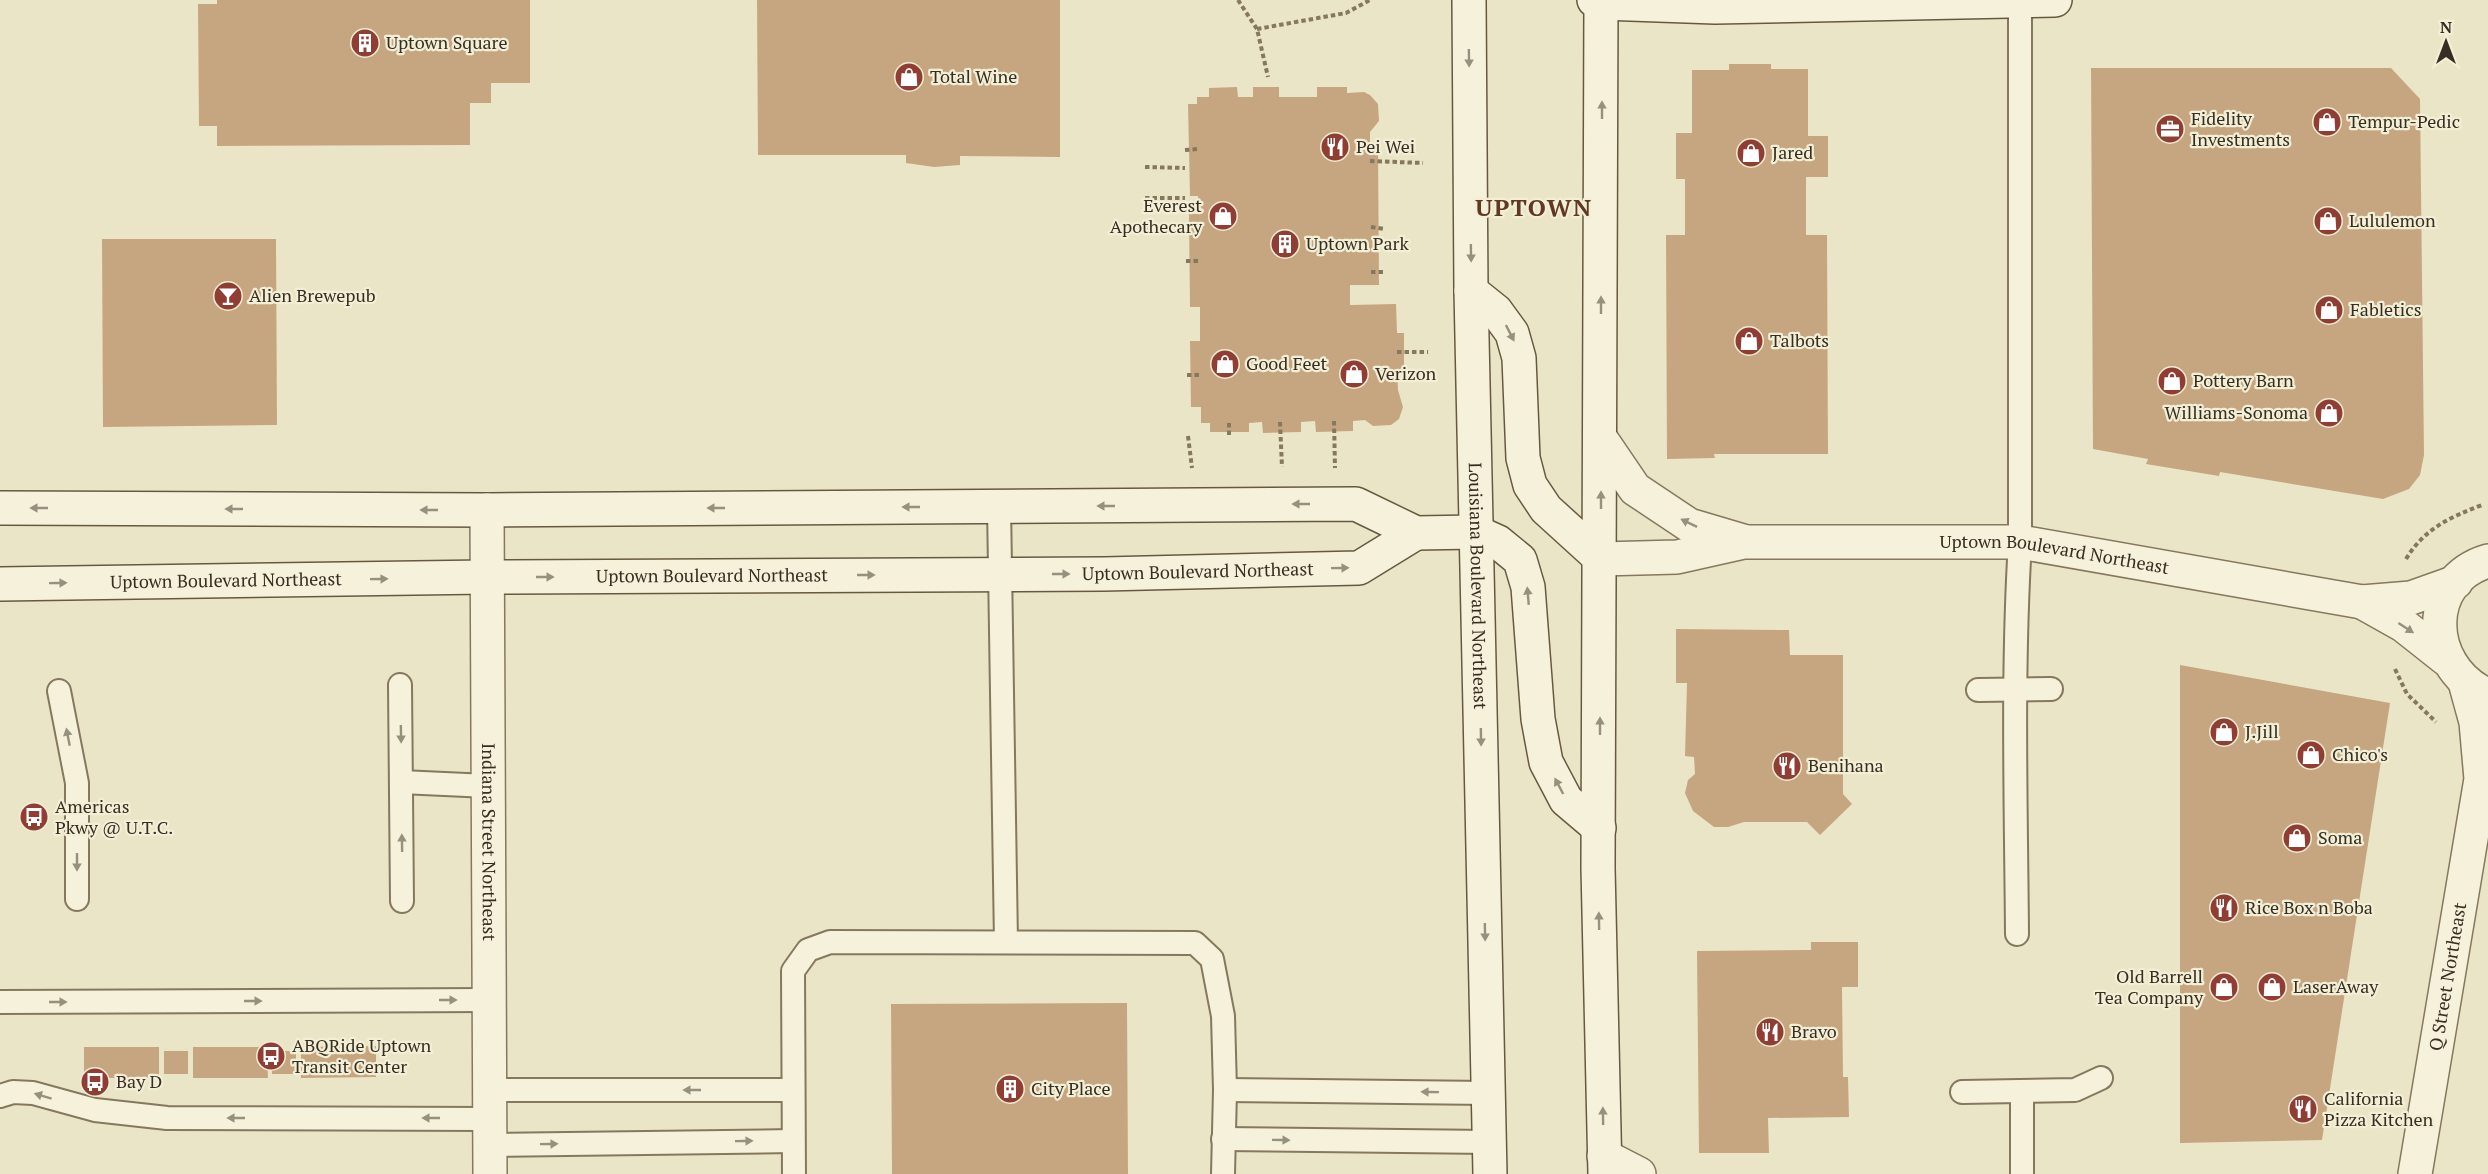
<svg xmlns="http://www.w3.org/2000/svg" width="2488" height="1174" viewBox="0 0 2488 1174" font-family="'PT Serif',serif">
<rect width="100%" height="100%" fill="#ebe5c7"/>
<g fill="#c6a680">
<path d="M217 0H530V83H491V103H470V145L217 146V126H199L198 4H217Z"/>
<path d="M757 0H1060V157L960 156V165L934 167 906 163V155H758Z"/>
<path d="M1729 64H1771V69H1808V136H1828V177H1806V235H1827L1828 454H1714L1715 458 1667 459 1666 235H1685V179H1676V133H1692V70H1729Z"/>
<path d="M2091 68H2391L2420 99 2424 455 2420 475 2409 489 2383 499 2220 472 2219 476 2146 464 2148 459 2093 449Z"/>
<path d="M1237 87 1238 97H1253V87H1279V97H1317V87H1347V93L1364 92 1370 95 1378 104 1379 121 1370 132V146H1378L1379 285H1350V305L1396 304 1397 333H1404V369H1397L1398 390 1403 407 1399 419 1391 425 1373 426 1365 420 1353 421V431L1316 432 1315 421 1301 422V432L1263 433 1262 422 1249 423V432H1210V423H1201V407H1191L1190 341H1200V307H1190L1189 214H1198V196H1190L1188 104H1197V97H1209V88Z"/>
<path d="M102 239H276L277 425 103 427Z"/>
<path d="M1676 629 1789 630 1790 655H1843V794L1852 804 1820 835 1807 822H1744L1728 827H1714L1693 811 1685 793 1688 780 1695 774 1694 757 1685 756 1687 683H1676Z"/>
<path d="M2180 665 2390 703 2322 1140 2180 1143Z"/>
<path d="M1811 942H1858V987H1842L1843 1077H1848L1849 1117 1768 1118 1769 1153H1699L1697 951 1811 950Z"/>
<path d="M1127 1003 1128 1174H892L891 1004Z"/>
<path d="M376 1046V1077L301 1078V1047Z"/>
<rect x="84" y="1047" width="75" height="31"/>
<path d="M193 1047H267L268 1078H193Z"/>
<rect x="164" y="1051" width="24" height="23"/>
<rect x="272" y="1051" width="24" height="23"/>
</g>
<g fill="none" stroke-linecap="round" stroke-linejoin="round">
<g stroke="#85785e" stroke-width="26">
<g id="lane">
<path d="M999 506 1006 942"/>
<path d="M400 685 402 901"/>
<path d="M1978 690 2051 689"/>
<path d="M59 691 77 783V899"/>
<path d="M401 782 488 786"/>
<path d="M2017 934C2016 803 2012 672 2020 542V1"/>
<path d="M0 1002 489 1000"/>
<path d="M490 1090H793"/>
<path d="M1225 1090 1488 1093"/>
<path d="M2022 1091V1174"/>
<path d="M1962 1092 2075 1090 2101 1078"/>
<path d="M0 1096 13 1092 33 1093 95 1110 167 1118 490 1119"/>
<path d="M1223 1139 1490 1142"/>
<path d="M490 1145 793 1141"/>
<path d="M794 1174 793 971 808 950 830 942 1195 943 1212 959 1223 1016 1225 1090 1223 1174"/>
</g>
</g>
<g stroke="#85785e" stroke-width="36">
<g id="street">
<path d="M1601 439 1635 489 1689 525 1743 541"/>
<path id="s1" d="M487 510 490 1174"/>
<path id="s2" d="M1601 559 1677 557 1744 542H2020L2362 602 2411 598 2456 582"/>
<path d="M2362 602 2403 625 2446 659"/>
<path d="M2483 693C2426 664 2423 580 2488 561"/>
<path d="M1604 1156 1639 1174"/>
<path id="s3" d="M2415 1174 2481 779 2476 722 2465 682"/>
</g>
</g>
<g stroke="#675941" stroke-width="36">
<g id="secondary">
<path id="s4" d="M1469 0 1471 291 1490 1174"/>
<path d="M1594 0 1602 3 1715 7 2055 0"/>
<path d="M1601 0 1598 868 1605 1174"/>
<path d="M1471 291 1496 311 1512 333 1519 358 1523 458 1530 485 1546 509 1601 559"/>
<path d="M0 508 487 510 1356 504 1416 533 1476 532 1498 542 1520 560 1528 587 1538 719 1546 762 1566 800 1599 828"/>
<path id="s5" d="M0 584 486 577 1104 574 1359 568 1416 533"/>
</g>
</g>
<g stroke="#85785e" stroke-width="4" stroke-dasharray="4.5 3" stroke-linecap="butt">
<path d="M1238 0 1257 29 1268 77"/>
<path d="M1257 29 1346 13 1370 0"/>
<path d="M1185 150 1198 149"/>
<path d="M1370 161 1423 163"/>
<path d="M1145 167 1185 168"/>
<path d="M1145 198H1185"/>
<path d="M1371 227 1385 229"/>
<path d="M1146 229H1185"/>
<path d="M1186 261H1199"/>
<path d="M1371 272H1385"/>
<path d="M1397 352H1428"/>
<path d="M1187 375H1200"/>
<path d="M1334 421 1335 468"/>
<path d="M1280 422 1282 467"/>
<path d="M1229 423V436"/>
<path d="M1188 436 1192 468"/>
<path d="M2406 559C2424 529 2450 517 2482 505"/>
<path d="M2395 669 2407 694 2436 722"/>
</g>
<use href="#lane" stroke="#f6f1da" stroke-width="22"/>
<use href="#street" stroke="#f6f1da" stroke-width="33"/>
<use href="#secondary" stroke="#f6f1da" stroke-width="33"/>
</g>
<defs><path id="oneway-solid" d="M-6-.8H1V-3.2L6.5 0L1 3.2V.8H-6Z" transform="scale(1.5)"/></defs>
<g fill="#96907e">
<use href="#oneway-solid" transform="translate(1469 58) rotate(89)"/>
<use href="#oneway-solid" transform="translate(1602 110) rotate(-90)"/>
<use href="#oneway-solid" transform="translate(1471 253) rotate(89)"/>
<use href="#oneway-solid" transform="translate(1601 305) rotate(-90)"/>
<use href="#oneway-solid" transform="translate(1510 333) rotate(63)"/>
<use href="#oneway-solid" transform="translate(1601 500) rotate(-90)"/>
<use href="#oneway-solid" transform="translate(1301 504) rotate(180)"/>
<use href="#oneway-solid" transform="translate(1106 506) rotate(180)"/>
<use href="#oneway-solid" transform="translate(911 507) rotate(180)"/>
<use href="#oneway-solid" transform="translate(39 508) rotate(-180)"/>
<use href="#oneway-solid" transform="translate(716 508) rotate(180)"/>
<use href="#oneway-solid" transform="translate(234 509) rotate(-180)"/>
<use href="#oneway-solid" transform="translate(429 510) rotate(-180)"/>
<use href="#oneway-solid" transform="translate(1689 523) rotate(-154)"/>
<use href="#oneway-solid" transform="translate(1340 568) rotate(-1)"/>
<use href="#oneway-solid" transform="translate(1061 574)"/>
<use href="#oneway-solid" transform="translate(866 575)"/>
<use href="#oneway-solid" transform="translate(545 577)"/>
<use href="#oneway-solid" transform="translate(379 579) rotate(-1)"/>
<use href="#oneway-solid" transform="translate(58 583) rotate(-1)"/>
<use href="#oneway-solid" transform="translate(1528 596) rotate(-95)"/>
<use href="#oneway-solid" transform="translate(2406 628) rotate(33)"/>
<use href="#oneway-solid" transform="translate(1600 726) rotate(-90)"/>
<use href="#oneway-solid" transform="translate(401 734) rotate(89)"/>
<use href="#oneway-solid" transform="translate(68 737) rotate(-101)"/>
<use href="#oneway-solid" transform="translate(1481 737) rotate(89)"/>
<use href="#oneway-solid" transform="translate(1559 786) rotate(-118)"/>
<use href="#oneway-solid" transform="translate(402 843) rotate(-91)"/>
<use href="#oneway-solid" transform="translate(77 862) rotate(90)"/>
<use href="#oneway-solid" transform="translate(1599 921) rotate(-91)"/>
<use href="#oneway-solid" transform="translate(1485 932) rotate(89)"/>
<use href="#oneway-solid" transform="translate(448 1000)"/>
<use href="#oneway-solid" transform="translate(253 1001)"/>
<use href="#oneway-solid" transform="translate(58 1002)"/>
<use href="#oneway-solid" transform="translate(692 1090) rotate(180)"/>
<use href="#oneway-solid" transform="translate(1430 1092) rotate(-179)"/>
<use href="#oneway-solid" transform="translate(43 1096) rotate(-163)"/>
<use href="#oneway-solid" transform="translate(1603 1116) rotate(-91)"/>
<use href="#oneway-solid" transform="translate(236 1118) rotate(-180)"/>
<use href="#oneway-solid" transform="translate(431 1118) rotate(-180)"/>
<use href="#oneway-solid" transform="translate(1281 1140) rotate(1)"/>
<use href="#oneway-solid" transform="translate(744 1141) rotate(-1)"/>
<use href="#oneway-solid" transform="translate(549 1144) rotate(-1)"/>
</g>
<defs>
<g id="building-disc" transform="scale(1.5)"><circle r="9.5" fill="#903e33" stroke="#f3eed6"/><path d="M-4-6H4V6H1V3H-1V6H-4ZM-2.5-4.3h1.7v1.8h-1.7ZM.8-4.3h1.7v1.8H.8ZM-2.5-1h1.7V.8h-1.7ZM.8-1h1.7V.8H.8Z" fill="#fff"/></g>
<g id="shop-disc" transform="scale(1.5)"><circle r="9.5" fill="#903e33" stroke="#f3eed6"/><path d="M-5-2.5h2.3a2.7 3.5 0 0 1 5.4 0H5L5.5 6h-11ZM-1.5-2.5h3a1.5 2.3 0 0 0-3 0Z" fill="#fff"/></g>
<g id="office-disc" transform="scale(1.5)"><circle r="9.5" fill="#903e33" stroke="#f3eed6"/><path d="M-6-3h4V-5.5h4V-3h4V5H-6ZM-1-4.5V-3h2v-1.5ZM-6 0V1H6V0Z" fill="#fff"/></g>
<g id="restaurant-disc" transform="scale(1.5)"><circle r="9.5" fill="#903e33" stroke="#f3eed6"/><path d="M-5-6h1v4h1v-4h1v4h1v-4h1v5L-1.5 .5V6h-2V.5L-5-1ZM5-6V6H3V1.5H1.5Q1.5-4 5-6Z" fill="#fff"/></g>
<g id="bar-disc" transform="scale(1.5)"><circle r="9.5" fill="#903e33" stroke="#f3eed6"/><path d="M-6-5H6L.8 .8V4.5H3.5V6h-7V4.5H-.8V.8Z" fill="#fff"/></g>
<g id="bus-disc" transform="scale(1.5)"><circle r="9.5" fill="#903e33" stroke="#f3eed6"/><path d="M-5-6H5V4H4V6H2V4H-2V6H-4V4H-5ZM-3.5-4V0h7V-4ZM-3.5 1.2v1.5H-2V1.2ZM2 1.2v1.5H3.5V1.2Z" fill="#fff"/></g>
</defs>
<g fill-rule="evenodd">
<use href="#building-disc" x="365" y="43"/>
<use href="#shop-disc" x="909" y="77"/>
<use href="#shop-disc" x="2327" y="122"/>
<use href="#office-disc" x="2170" y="129"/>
<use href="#restaurant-disc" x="1335" y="147"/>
<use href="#shop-disc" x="1751" y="153"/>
<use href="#shop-disc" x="1223" y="216"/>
<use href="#shop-disc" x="2328" y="221"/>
<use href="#building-disc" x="1285" y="244"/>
<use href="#bar-disc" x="228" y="296"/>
<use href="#shop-disc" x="2329" y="310"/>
<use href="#shop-disc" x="1749" y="341"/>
<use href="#shop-disc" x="1225" y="364"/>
<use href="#shop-disc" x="1354" y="374"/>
<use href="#shop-disc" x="2172" y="381"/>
<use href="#shop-disc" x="2329" y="413"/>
<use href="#shop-disc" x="2224" y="732"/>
<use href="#shop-disc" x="2311" y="755"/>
<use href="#restaurant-disc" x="1787" y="766"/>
<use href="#bus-disc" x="34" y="817"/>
<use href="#shop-disc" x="2297" y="838"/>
<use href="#restaurant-disc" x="2224" y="908"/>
<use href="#shop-disc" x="2224" y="987"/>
<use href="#shop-disc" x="2272" y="987"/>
<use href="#restaurant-disc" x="1770" y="1032"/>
<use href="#bus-disc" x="271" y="1056"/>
<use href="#bus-disc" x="95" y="1082"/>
<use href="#building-disc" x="1010" y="1089"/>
<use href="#restaurant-disc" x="2303" y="1109"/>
</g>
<g text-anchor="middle" stroke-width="4.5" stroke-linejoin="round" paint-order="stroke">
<g font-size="18" fill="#372e21" stroke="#f3eed6" text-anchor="start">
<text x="386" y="49">Uptown Square</text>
<text x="930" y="83">Total Wine</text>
<text x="2191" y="125">Fidelity<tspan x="2191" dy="21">Investments</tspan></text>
<text x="2348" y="128">Tempur-Pedic</text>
<text x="1356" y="153">Pei Wei</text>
<text x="1772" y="159">Jared</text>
<text x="1202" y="212" text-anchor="end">Everest<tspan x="1202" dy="21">Apothecary</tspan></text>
<text x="2349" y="227">Lululemon</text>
<text x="1306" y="250">Uptown Park</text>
<text x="249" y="302">Alien Brewepub</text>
<text x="2350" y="316">Fabletics</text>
<text x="1770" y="347">Talbots</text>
<text x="1246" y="370">Good Feet</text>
<text x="1375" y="380">Verizon</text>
<text x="2193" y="387">Pottery Barn</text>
<text x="2308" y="419" text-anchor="end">Williams-Sonoma</text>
<text x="2245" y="738">J.Jill</text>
<text x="2332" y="761">Chico's</text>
<text x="1808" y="772">Benihana</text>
<text x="55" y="813">Americas<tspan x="55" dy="21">Pkwy @ U.T.C.</tspan></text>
<text x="2318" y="844">Soma</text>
<text x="2245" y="914">Rice Box n Boba</text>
<text x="2203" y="983" text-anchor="end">Old Barrell<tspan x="2203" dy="21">Tea Company</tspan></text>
<text x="2293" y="993">LaserAway</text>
<text x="1791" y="1038">Bravo</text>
<text x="292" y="1052">ABQRide Uptown<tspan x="292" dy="21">Transit Center</tspan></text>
<text x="116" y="1088">Bay D</text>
<text x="1031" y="1095">City Place</text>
<text x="2324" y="1105">California<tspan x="2324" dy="21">Pizza Kitchen</tspan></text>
</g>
<g font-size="18" fill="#372e21" stroke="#f3eed6">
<text dy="6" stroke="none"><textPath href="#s2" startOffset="456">Uptown Boulevard Northeast</textPath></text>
<text dy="6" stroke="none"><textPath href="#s5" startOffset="1198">Uptown Boulevard Northeast</textPath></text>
<text dy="6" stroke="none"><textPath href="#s5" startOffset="712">Uptown Boulevard Northeast</textPath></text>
<text dy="6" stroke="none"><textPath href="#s5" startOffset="226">Uptown Boulevard Northeast</textPath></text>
<text dy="6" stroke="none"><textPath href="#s4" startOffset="586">Louisiana Boulevard Northeast</textPath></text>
<text dy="6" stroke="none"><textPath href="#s1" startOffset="332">Indiana Street Northeast</textPath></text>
<text dy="6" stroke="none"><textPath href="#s3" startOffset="200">Q Street Northeast</textPath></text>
</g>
<g font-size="24" font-weight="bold" letter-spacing="1.5" fill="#603823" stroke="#f3eed6">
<text x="1534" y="216">UPTOWN</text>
</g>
</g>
<g transform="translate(2446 42)" stroke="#f3eed6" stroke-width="4.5" paint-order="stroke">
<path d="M0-4.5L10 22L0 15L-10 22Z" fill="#372e21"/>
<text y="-9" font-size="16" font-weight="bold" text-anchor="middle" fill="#372e21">N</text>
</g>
</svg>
